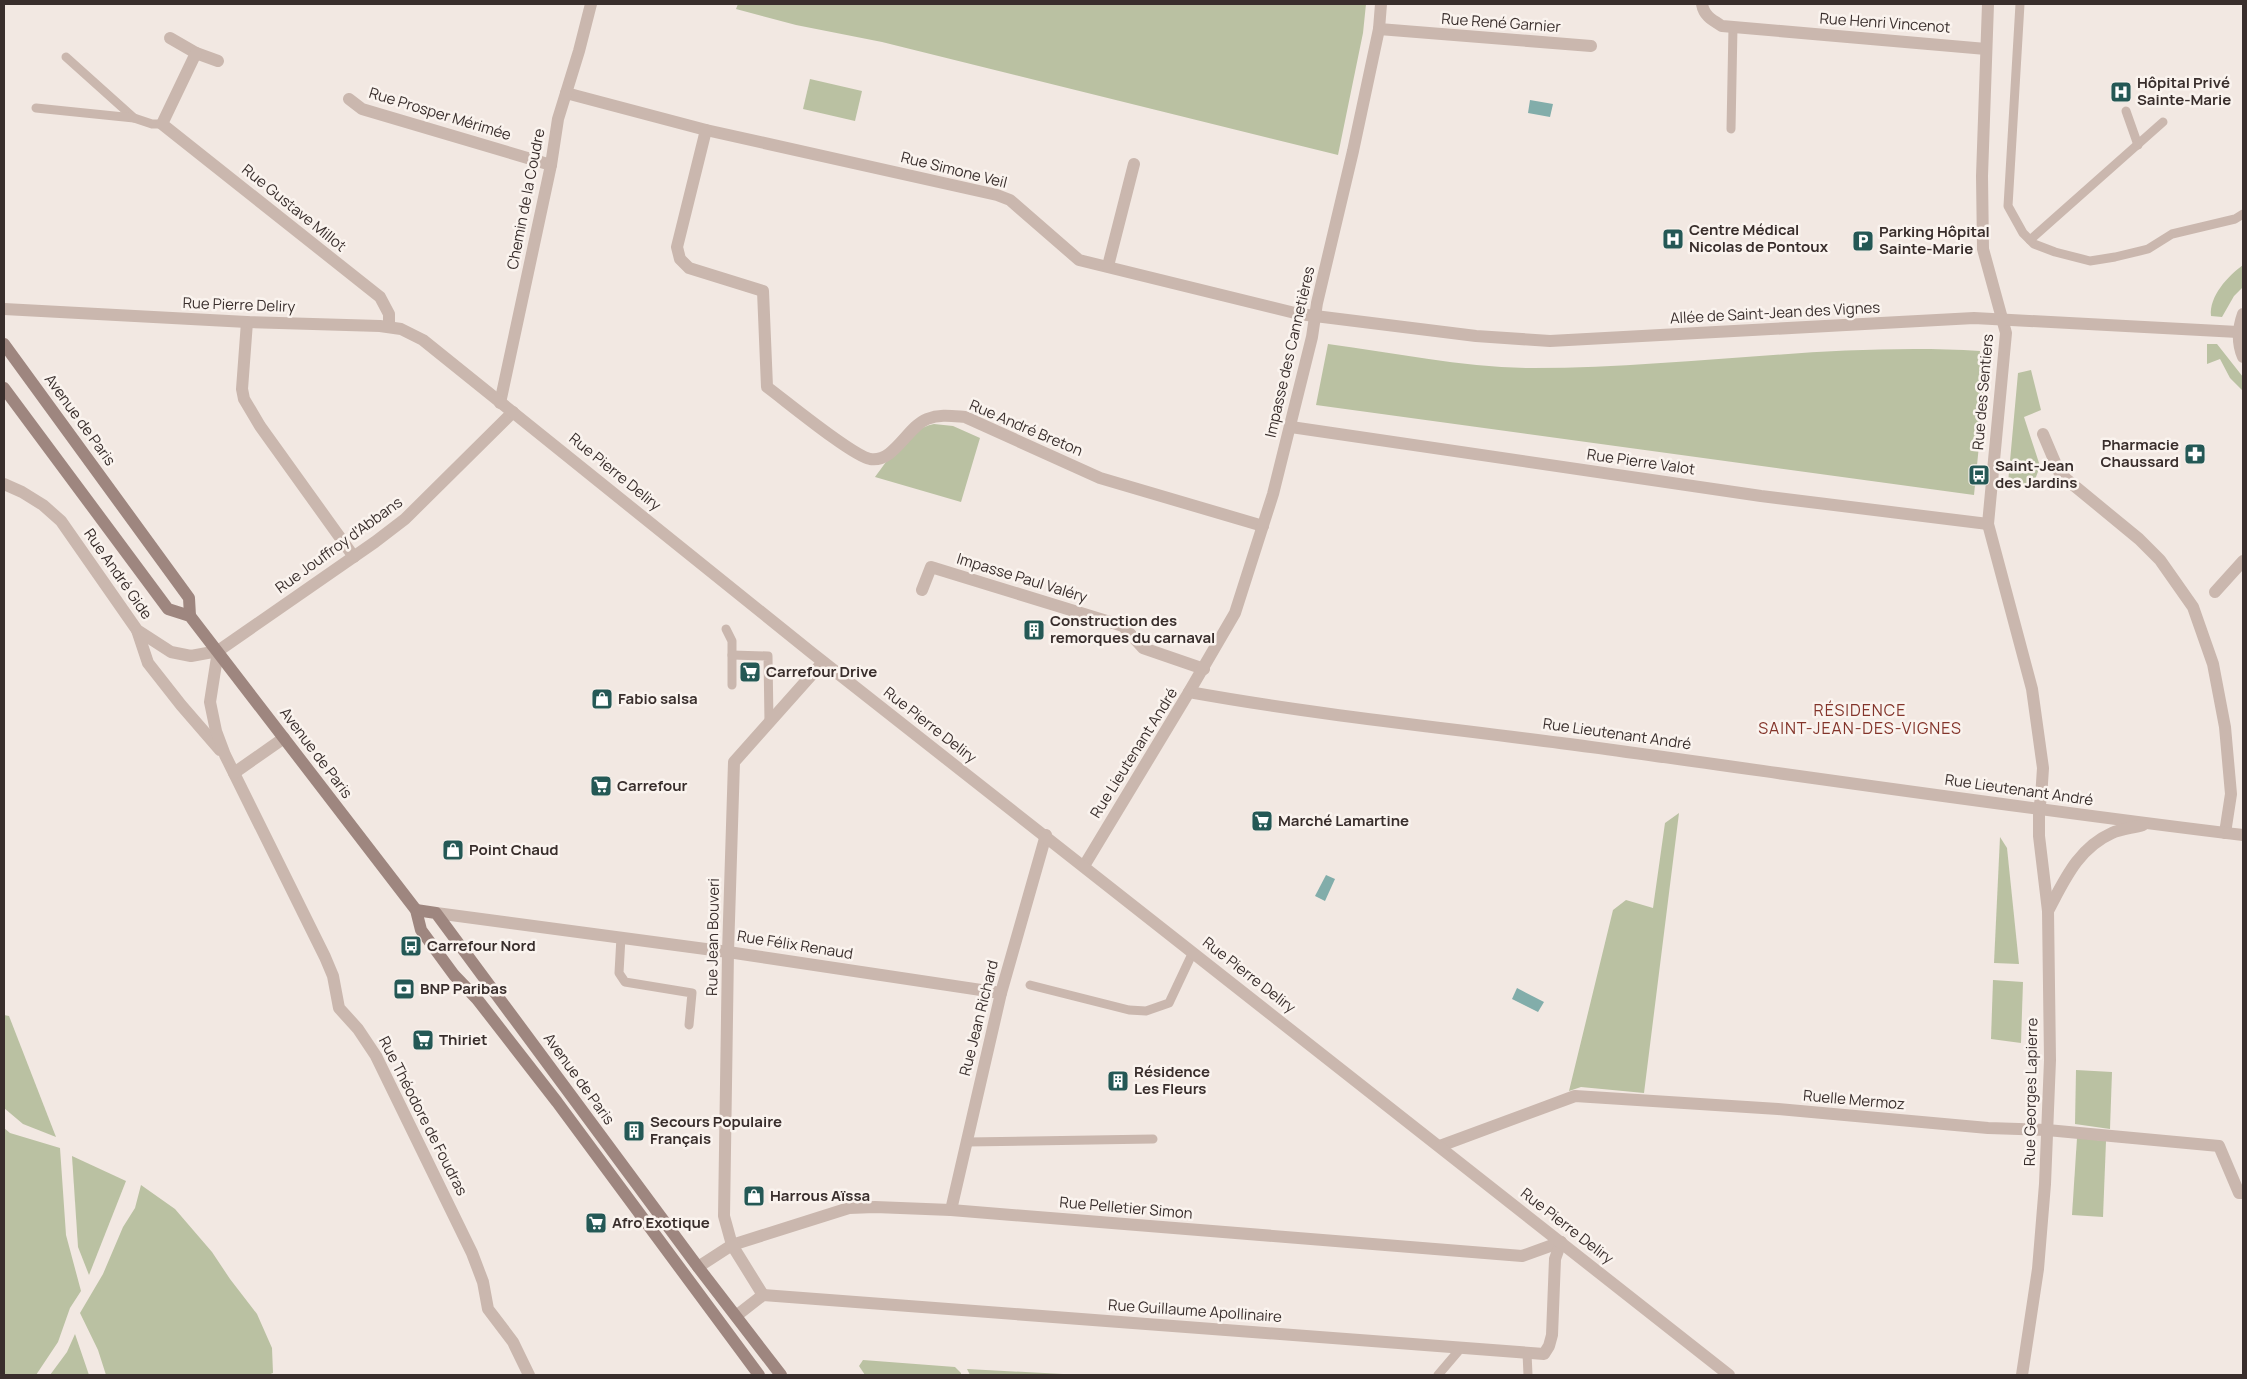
<svg xmlns="http://www.w3.org/2000/svg" width="2247" height="1379" viewBox="0 0 2247 1379" font-family="Manrope,sans-serif">
<rect width="100%" height="100%" fill="#f2e8e2"/>
<g fill="#bac1a2">
<path d="M738 4H1366L1363 33 1338 155 882 42 796 25 736 9Z"/>
<path d="M810 79 862 91 855 121 803 109Z"/>
<path d="M2243 265V287L2234 296 2222 317 2211 316C2209 296 2228 276 2243 265Z"/>
<path d="M1328 344C1396 353 1466 368 1534 368 1683 368 1831 342 1980 351L1979 361 1987 366 1974 495 1316 405Z"/>
<path d="M2207 344H2217L2243 377V391L2230 378 2220 359 2207 364Z"/>
<path d="M2031 370 2041 410 2024 417 2040 466 2032 488 2008 483 2018 373Z"/>
<path d="M934 424 953 426 980 438 961 502 875 477C891 456 906 430 934 424Z"/>
<path d="M1679 813 1644 1093 1581 1087 1569 1091 1613 910 1626 900 1653 908 1665 823Z"/>
<path d="M2000 837 2007 848 2019 964 1994 963Z"/>
<path d="M1993 980 2023 982 2021 1043 1991 1039Z"/>
<path d="M4 1015 9 1016 56 1137 23 1124 4 1108Z"/>
<path d="M2076 1070 2112 1072 2110 1129 2075 1124Z"/>
<path d="M4 1128 10 1133 60 1148 66 1235 81 1291 70 1308 58 1342 36 1375H4Z"/>
<path d="M2077 1138 2106 1141 2103 1217 2072 1215Z"/>
<path d="M72 1156 126 1181 89 1275 78 1247Z"/>
<path d="M141 1185 175 1209 212 1252 230 1279 257 1314 272 1348 273 1373 268 1375H106L98 1350 80 1313 103 1274 123 1227 135 1208Z"/>
<path d="M75 1334 89 1375H50L67 1352Z"/>
<path d="M863 1360 955 1367 961 1373V1375H865L859 1366Z"/>
<path d="M967 1369 1082 1375H970Z"/>
</g>
<g fill="#82adaa">
<path d="M1530 100 1553 104 1550 117 1528 113Z"/>
<path d="M1326 875 1335 879 1325 901 1315 896Z"/>
<path d="M1517 988 1544 1002 1538 1012 1512 999Z"/>
</g>
<g fill="none" stroke-linecap="round" stroke-linejoin="round">
<g stroke="#cab7ae" stroke-width="9">
<path d="M2020 4 2008 206 2023 233 2034 244 2055 252 2090 261 2115 257 2148 249 2172 234 2235 219 2243 214"/>
<path d="M66 57 134 118 152 124H162"/>
<path d="M36 108 134 118"/>
<path d="M2126 111 2138 145"/>
<path d="M1731 129 1733 27"/>
<path d="M2030 240 2163 122"/>
<path d="M726 629 732 641V685"/>
<path d="M732 655 768 656 769 723"/>
<path d="M621 937 619 973 625 982 692 993 689 1025"/>
<path d="M1030 985 1129 1010 1146 1011 1169 1003 1193 952"/>
<path d="M967 1142 1153 1139"/>
<path d="M1527 1353 1528 1375"/>
<path d="M1438 1375 1461 1348"/>
</g>
<path stroke="#cab7ae" stroke-width="12" d="M1440 1146 1575 1096 1778 1109 1988 1128 2047 1130 2219 1146 2239 1193H2243"/>
<g stroke="#cab7ae" stroke-width="12">
<path d="M1702 4C1704 16 1712 20 1722 26L1986 49"/>
<path d="M1988 4 1982 176 1983 249 2006 333 1988 524 2032 689 2043 768 2041 798 2039 809V836L2048 911 2050 1060 2045 1184 2038 1269 2022 1375"/>
<path d="M1379 29 1591 46"/>
<path d="M170 38 196 53 218 61"/>
<path d="M196 53 162 124 380 297 389 314V327"/>
<path d="M566 93 706 130 997 195 1010 200 1079 260 1299 314 1476 336 1550 341 1974 318 2238 332"/>
<path d="M349 99 362 109 551 165"/>
<path d="M706 130 677 247 680 259 689 268 763 291 767 387C786 401 851 455 870 459 894 463 907 427 927 419 940 414 952 416 965 417L1100 478 1263 526"/>
<path d="M1108 266 1134 164"/>
<path d="M2243 314C2238 328 2237 343 2243 357"/>
<path d="M247 322 242 389 244 399 260 426 354 557"/>
<path d="M500 403 551 165 558 119 579 51 591 4"/>
<path d="M1291 427 1761 496 1988 524"/>
<path d="M2043 434 2060 474 2139 539 2160 560 2193 607 2213 664 2225 727 2231 794 2225 833"/>
<path d="M4 484 22 492 43 505 61 521 137 630 171 652 191 656 218 651 375 542 405 519 513 412"/>
<path d="M922 590 931 567 1123 626 1143 648 1204 669"/>
<path d="M2215 592 2243 561"/>
<path d="M137 630 148 663 181 705 220 750"/>
<path d="M218 651 210 702 216 731 225 755 325 957 333 976 339 1008 358 1029 376 1056 472 1253 483 1282 488 1309 513 1342 529 1375"/>
<path d="M1189 692 1235 613 1273 494 1312 337 1317 303 1353 151 1379 29 1381 4"/>
<path d="M234 773 284 738"/>
<path d="M1084 866 1189 692C1322 716 1457 729 1591 747 1809 777 2026 809 2243 835"/>
<path d="M2048 911C2064 881 2078 848 2112 833 2121 829 2133 828 2143 825"/>
<path d="M436 913 728 952 1001 993"/>
<path d="M951 1210 1001 993 1046 835"/>
<path d="M698 1267 732 1245 849 1208 875 1207 951 1210 1522 1256 1561 1242"/>
<path d="M763 1295 732 1245 724 1216 728 952 734 762 823 662"/>
<path d="M736 1316 763 1295 1544 1354 1549 1346 1552 1335 1555 1259 1561 1242"/>
</g>
<path stroke="#cab7ae" stroke-width="12" d="M4 309 247 322 380 326 401 329 423 340 812 653 1729 1375"/>
<g stroke="#9e867f" stroke-width="12">
<path d="M4 344 189 598 190 616"/>
<path d="M4 388 168 609 190 616 416 910 421 930 454 975 477 999 557 1102 759 1375"/>
<path d="M416 910 436 913 698 1267 781 1375"/>
</g>
</g>
<defs>
<g id="hospital-square" transform="scale(1.125)"><rect x="-9" y="-9" width="18" height="18" rx="4" fill="#245855" stroke="#faf3ee"/><path d="M-5-5h3v3.5h4V-5h3V5h-3V1.5h-4V5h-3Z" fill="#fff"/></g>
<g id="parking-square" transform="scale(1.125)"><rect x="-9" y="-9" width="18" height="18" rx="4" fill="#245855" stroke="#faf3ee"/><path d="M-3.5-5.5H1a3.5 3.5 0 0 1 0 7H-1V5.5H-3.5ZM-1-3.4V-.6H.8a1.4 1.4 0 0 0 0-2.8Z" fill="#fff"/></g>
<g id="pharmacy-square" transform="scale(1.125)"><rect x="-9" y="-9" width="18" height="18" rx="4" fill="#245855" stroke="#faf3ee"/><path d="M-2-6h4v4h4v4h-4v4h-4v-4h-4v-4h4Z" fill="#fff"/></g>
<g id="bus-square" transform="scale(1.125)"><rect x="-9" y="-9" width="18" height="18" rx="4" fill="#245855" stroke="#faf3ee"/><path d="M-5-6H5V4H4V6H2V4H-2V6H-4V4H-5ZM-3.5-4V0h7V-4ZM-3.5 1.2v1.5H-2V1.2ZM2 1.2v1.5H3.5V1.2Z" fill="#fff"/></g>
<g id="building-square" transform="scale(1.125)"><rect x="-9" y="-9" width="18" height="18" rx="4" fill="#245855" stroke="#faf3ee"/><path d="M-4-6H4V6H1V3H-1V6H-4ZM-2.5-4.3h1.7v1.8h-1.7ZM.8-4.3h1.7v1.8H.8ZM-2.5-1h1.7V.8h-1.7ZM.8-1h1.7V.8H.8Z" fill="#fff"/></g>
<g id="supermarket-square" transform="scale(1.125)"><rect x="-9" y="-9" width="18" height="18" rx="4" fill="#245855" stroke="#faf3ee"/><path d="M-6-5.5h2.5l.6 2H6L4.5 2H-2.5L-4.4-4H-6ZM-1.5 3.2a1.3 1.3 0 1 0 .1 0ZM3 3.2a1.3 1.3 0 1 0 .1 0Z" fill="#fff"/></g>
<g id="shop-square" transform="scale(1.125)"><rect x="-9" y="-9" width="18" height="18" rx="4" fill="#245855" stroke="#faf3ee"/><path d="M-5-2.5h2.3a2.7 3.5 0 0 1 5.4 0H5L5.5 6h-11ZM-1.5-2.5h3a1.5 2.3 0 0 0-3 0Z" fill="#fff"/></g>
<g id="bank-square" transform="scale(1.125)"><rect x="-9" y="-9" width="18" height="18" rx="4" fill="#245855" stroke="#faf3ee"/><path d="M-6-4H6V4H-6ZM0-2.3a2.3 2.3 0 1 0 0 4.6a2.3 2.3 0 1 0 0-4.6Z" fill="#fff"/></g>
</defs>
<g fill-rule="evenodd">
<use href="#hospital-square" x="2121" y="92"/>
<use href="#hospital-square" x="1673" y="239"/>
<use href="#parking-square" x="1863" y="241"/>
<use href="#pharmacy-square" x="2195" y="454"/>
<use href="#bus-square" x="1979" y="475"/>
<use href="#building-square" x="1034" y="630"/>
<use href="#supermarket-square" x="750" y="672"/>
<use href="#shop-square" x="602" y="699"/>
<use href="#supermarket-square" x="601" y="786"/>
<use href="#supermarket-square" x="1262" y="821"/>
<use href="#shop-square" x="453" y="850"/>
<use href="#bus-square" x="411" y="946"/>
<use href="#bank-square" x="404" y="989"/>
<use href="#supermarket-square" x="423" y="1040"/>
<use href="#building-square" x="1118" y="1081"/>
<use href="#building-square" x="634" y="1131"/>
<use href="#shop-square" x="754" y="1196"/>
<use href="#supermarket-square" x="596" y="1223"/>
</g>
<g text-anchor="middle" stroke-width="5" stroke-linejoin="round" paint-order="stroke">
<g font-size="15" fill="#392e2c" stroke="#faf3ee">
<text transform="translate(1501 23) rotate(4)" y="5">Rue René Garnier</text>
<text transform="translate(1885 23) rotate(4)" y="5">Rue Henri Vincenot</text>
<text transform="translate(440 114) rotate(17)" y="5">Rue Prosper Mérimée</text>
<text transform="translate(954 170) rotate(14)" y="5">Rue Simone Veil</text>
<text transform="translate(526 199) rotate(-79)" y="5">Chemin de la Coudre</text>
<text transform="translate(294 208) rotate(39)" y="5">Rue Gustave Millot</text>
<text transform="translate(239 305) rotate(2)" y="5">Rue Pierre Deliry</text>
<text transform="translate(1775 313) rotate(-3)" y="5">Allée de Saint-Jean des Vignes</text>
<text transform="translate(1290 352) rotate(-77)" y="5">Impasse des Cannetières</text>
<text transform="translate(1983 392) rotate(-85)" y="5">Rue des Sentiers</text>
<text transform="translate(80 420) rotate(54)" y="5">Avenue de Paris</text>
<text transform="translate(1026 428) rotate(23)" y="5">Rue André Breton</text>
<text transform="translate(1641 462) rotate(8)" y="5">Rue Pierre Valot</text>
<text transform="translate(615 472) rotate(39)" y="5">Rue Pierre Deliry</text>
<text transform="translate(339 545) rotate(-36)" y="5">Rue Jouffroy d'Abbans</text>
<text transform="translate(118 574) rotate(55)" y="5">Rue André Gide</text>
<text transform="translate(1022 578) rotate(17)" y="5">Impasse Paul Valéry</text>
<text transform="translate(930 725) rotate(38)" y="5">Rue Pierre Deliry</text>
<text transform="translate(1617 734) rotate(8)" y="5">Rue Lieutenant André</text>
<text transform="translate(316 753) rotate(53)" y="5">Avenue de Paris</text>
<text transform="translate(1134 753) rotate(-58)" y="5">Rue Lieutenant André</text>
<text transform="translate(2019 790) rotate(8)" y="5">Rue Lieutenant André</text>
<text transform="translate(713 937) rotate(-89)" y="5">Rue Jean Bouveri</text>
<text transform="translate(795 945) rotate(9)" y="5">Rue Félix Renaud</text>
<text transform="translate(1249 975) rotate(38)" y="5">Rue Pierre Deliry</text>
<text transform="translate(979 1018) rotate(-76)" y="5">Rue Jean Richard</text>
<text transform="translate(579 1079) rotate(54)" y="5">Avenue de Paris</text>
<text transform="translate(2031 1092) rotate(-89)" y="5">Rue Georges Lapierre</text>
<text transform="translate(1854 1100) rotate(5)" y="5">Ruelle Mermoz</text>
<text transform="translate(423 1116) rotate(63)" y="5">Rue Théodore de Foudras</text>
<text transform="translate(1126 1208) rotate(5)" y="5">Rue Pelletier Simon</text>
<text transform="translate(1567 1226) rotate(38)" y="5">Rue Pierre Deliry</text>
<text transform="translate(1195 1311) rotate(4)" y="5">Rue Guillaume Apollinaire</text>
</g>
<g font-size="15" font-weight="bold" fill="#392e2c" stroke="#faf3ee" text-anchor="start">
<text x="2137" y="88">Hôpital Privé<tspan x="2137" dy="17">Sainte-Marie</tspan></text>
<text x="1689" y="235">Centre Médical<tspan x="1689" dy="17">Nicolas de Pontoux</tspan></text>
<text x="1879" y="237">Parking Hôpital<tspan x="1879" dy="17">Sainte-Marie</tspan></text>
<text x="2179" y="450" text-anchor="end">Pharmacie<tspan x="2179" dy="17">Chaussard</tspan></text>
<text x="1995" y="471">Saint-Jean<tspan x="1995" dy="17">des Jardins</tspan></text>
<text x="1050" y="626">Construction des<tspan x="1050" dy="17">remorques du carnaval</tspan></text>
<text x="766" y="677">Carrefour Drive</text>
<text x="618" y="704">Fabio salsa</text>
<text x="617" y="791">Carrefour</text>
<text x="1278" y="826">Marché Lamartine</text>
<text x="469" y="855">Point Chaud</text>
<text x="427" y="951">Carrefour Nord</text>
<text x="420" y="994">BNP Paribas</text>
<text x="439" y="1045">Thiriet</text>
<text x="1134" y="1077">Résidence<tspan x="1134" dy="17">Les Fleurs</tspan></text>
<text x="650" y="1127">Secours Populaire<tspan x="650" dy="17">Français</tspan></text>
<text x="770" y="1201">Harrous Aïssa</text>
<text x="612" y="1228">Afro Exotique</text>
</g>
<g font-size="16" letter-spacing="1" fill="#83342a" stroke="#faf3ee">
<text x="1860" y="716">RÉSIDENCE<tspan x="1860" dy="18">SAINT-JEAN-DES-VIGNES</tspan></text>
</g>
</g>
<rect width="2247" height="1379" fill="none" stroke="#392e2c" stroke-width="10"/>
</svg>
